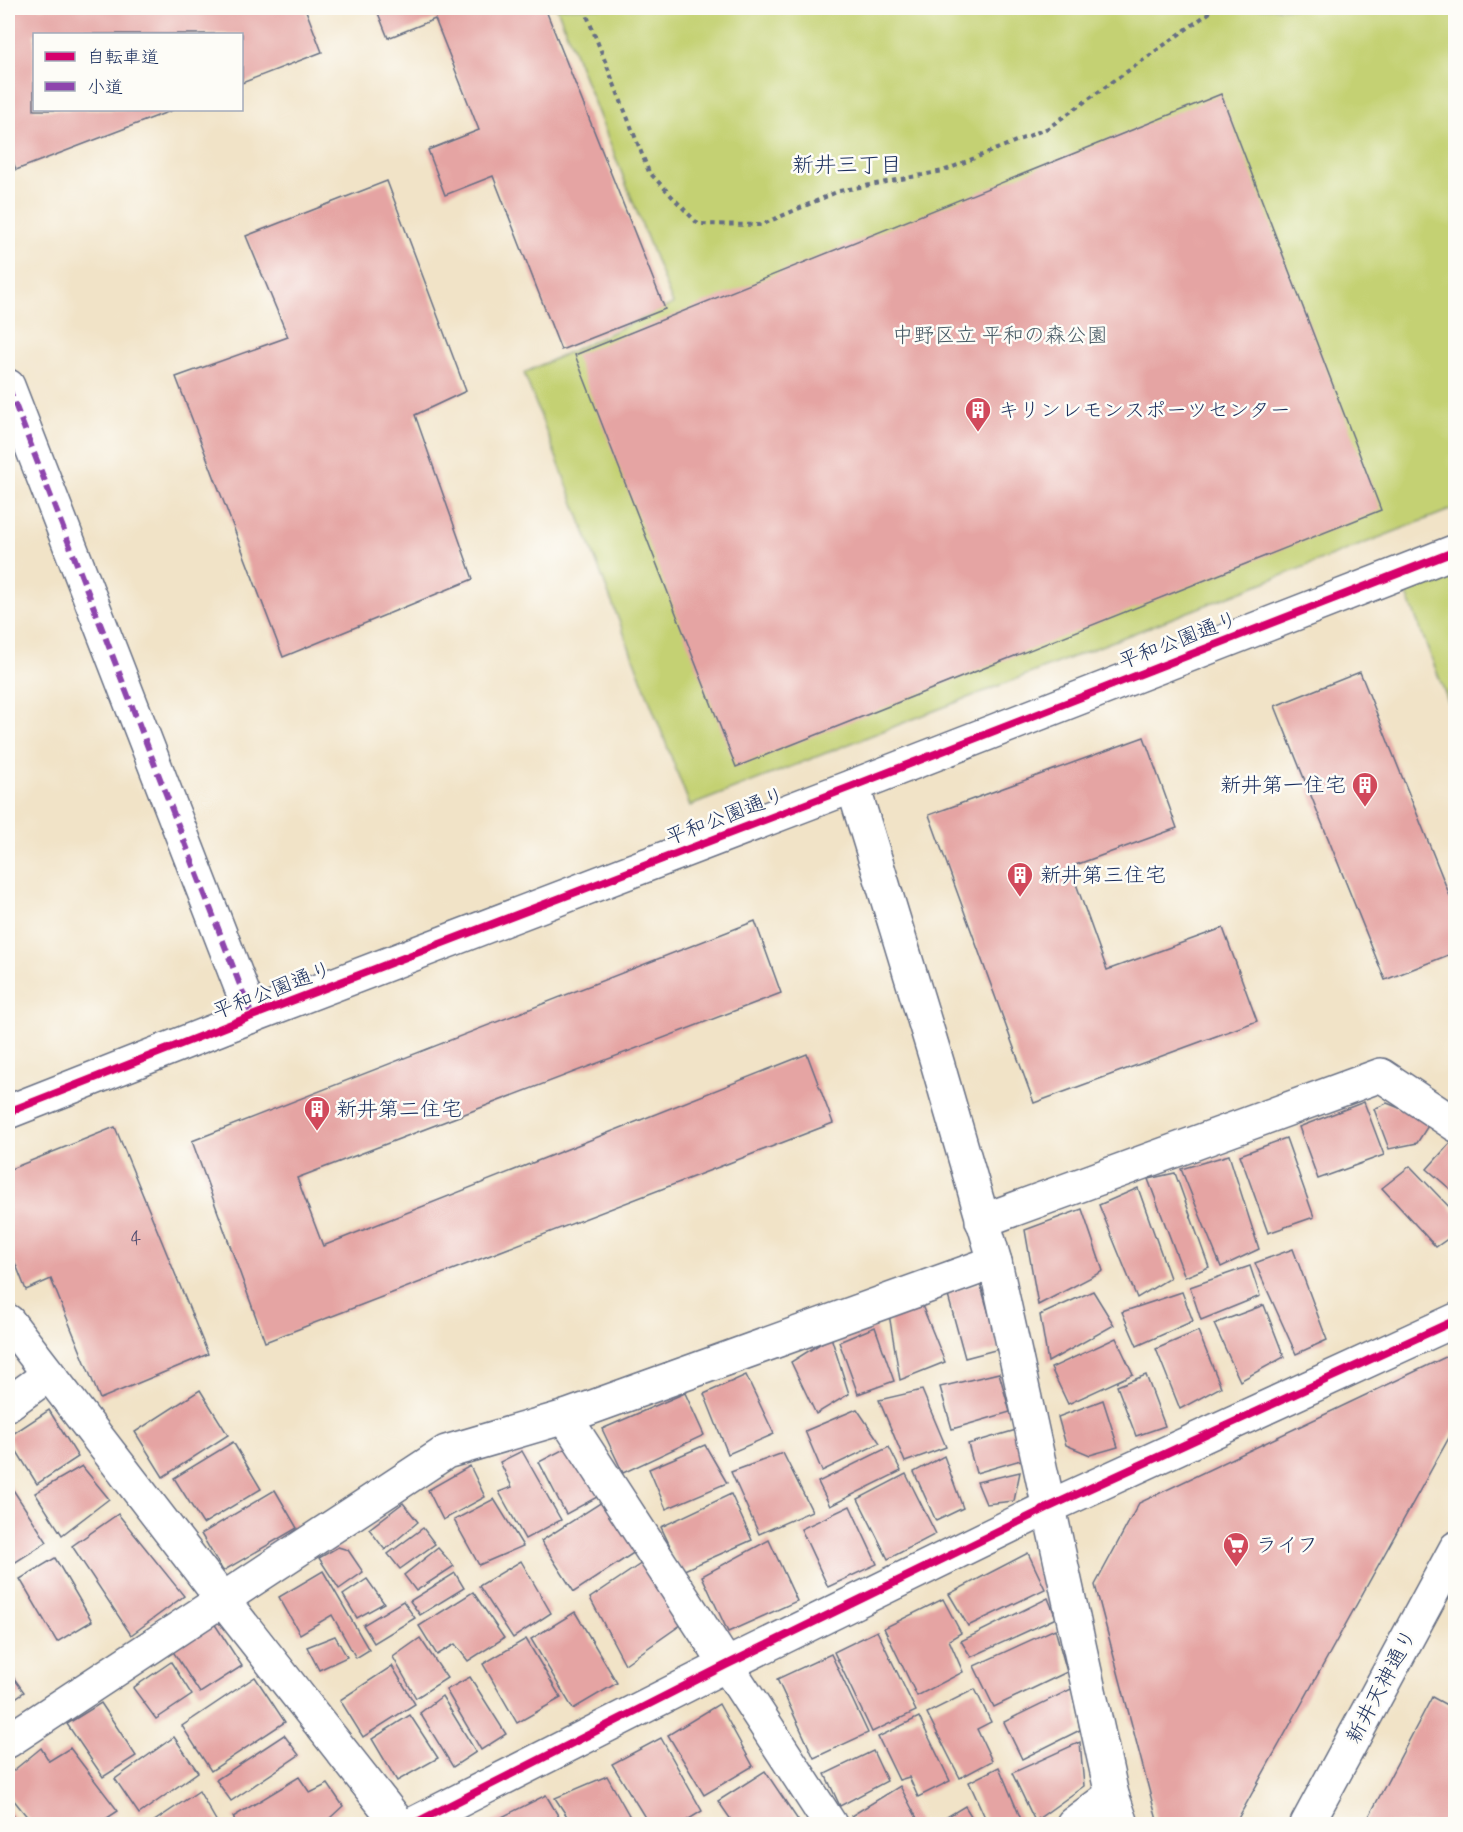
<svg xmlns="http://www.w3.org/2000/svg" width="1463" height="1832" viewBox="0 0 1463 1832" font-family="Mynerve,'Klee One',sans-serif">
<rect width="100%" height="100%" fill="#fdfcf7"/>
<filter id="ink" filterUnits="userSpaceOnUse"><feTurbulence type="fractalNoise" baseFrequency=".0167" numOctaves="2"/><feDisplacementMap in="SourceGraphic" scale="12" xChannelSelector="R" yChannelSelector="G"/><feConvolveMatrix kernelMatrix="1 2 1 2 8 2 1 2 1" color-interpolation-filters="sRGB"/></filter>
<filter id="wash" filterUnits="userSpaceOnUse"><feTurbulence type="fractalNoise" baseFrequency=".008" numOctaves="4" result="noise"/><feDisplacementMap in="SourceGraphic" scale="24" xChannelSelector="R" yChannelSelector="G"/><feGaussianBlur stdDeviation="1.35" result="paint"/><feColorMatrix in="noise" values="0 0 0 0 0 0 0 0 0 0 0 0 0 0 0 0 0 1.4 0 .05"/><feComposite in="paint" operator="in"/></filter>
<g filter="url(#wash)">
<rect width="100%" height="100%" fill="#f1e3c7"/>
<g fill="#c4d173" stroke="#708068" stroke-width="1.5">
<path d="M557 8H1455V508L690 806 524 373 673 304Z"/>
<path d="M1455 574H1456L1455 719 1406 592Z"/>
</g>
<g id="blocks">
<g fill="#e5a4a3">
<path d="M8 8H305L322 52 242 83V34H34V110H173L16 170 8 147Z"/>
<path d="M376 8H545L665 309 561 350 493 176 445 195 428 150 479 130 435 19 388 38Z"/>
<path d="M1221 94 1381 510 736 767 575 355Z"/>
<path d="M387 181 466 391 415 415 473 579 283 657 176 377 288 337 246 236Z"/>
<path d="M1360 672 1456 911V952L1385 980 1275 706Z"/>
<path d="M1144 737 1177 828 1070 867 1107 970 1223 928 1257 1021 1034 1103 929 815Z"/>
<path d="M755 921 781 993 297 1178 323 1246 807 1054 833 1123 265 1342 192 1141Z"/>
<path d="M1364 1102 1384 1155 1318 1179 1299 1127Z"/>
<path d="M1387 1103 1431 1121 1417 1143 1389 1149 1374 1109Z"/>
<path d="M115 1127 208 1354 100 1399 51 1279 26 1290 8 1245V1170Z"/>
<path d="M1286 1138 1314 1217 1268 1233 1240 1155Z"/>
<path d="M1453 1140 1456 1142V1194L1427 1169Z"/>
<path d="M1229 1155 1259 1249 1221 1267 1181 1169Z"/>
<path d="M1410 1166 1456 1214V1233L1436 1247 1382 1188Z"/>
<path d="M1175 1173 1209 1267 1185 1277 1148 1179Z"/>
<path d="M1138 1188 1170 1278 1137 1298 1099 1205Z"/>
<path d="M1082 1209 1103 1271 1038 1305 1025 1230Z"/>
<path d="M1293 1249 1327 1340 1296 1354 1255 1263Z"/>
<path d="M1250 1266 1260 1296 1201 1320 1190 1287Z"/>
<path d="M980 1283 999 1349 965 1358 947 1292Z"/>
<path d="M1093 1291 1114 1325 1048 1362 1040 1315Z"/>
<path d="M1182 1292 1193 1321 1137 1346 1122 1312Z"/>
<path d="M921 1303 945 1362 900 1380 889 1314Z"/>
<path d="M1264 1305 1284 1357 1240 1381 1214 1324Z"/>
<path d="M875 1327 894 1381 858 1394 839 1342Z"/>
<path d="M1198 1331 1221 1387 1180 1409 1156 1349Z"/>
<path d="M831 1337 849 1394 816 1414 791 1362Z"/>
<path d="M1116 1338 1133 1374 1068 1404 1051 1368Z"/>
<path d="M1454 1353H1456V1425L1235 1824H1158L1095 1585 1139 1503Z"/>
<path d="M999 1373 1010 1412 952 1429 940 1387Z"/>
<path d="M746 1375 774 1434 728 1454 704 1394Z"/>
<path d="M1146 1375 1165 1426 1136 1436 1117 1386Z"/>
<path d="M200 1390 228 1435 163 1477 135 1432Z"/>
<path d="M922 1390 946 1447 905 1462 879 1400Z"/>
<path d="M685 1393 704 1435 623 1473 602 1429Z"/>
<path d="M1103 1400 1118 1447 1090 1455 1066 1445 1058 1417Z"/>
<path d="M857 1409 880 1443 822 1471 805 1431Z"/>
<path d="M49 1410 78 1457 37 1484 8 1437Z"/>
<path d="M1023 1428 1031 1457 976 1473 968 1444Z"/>
<path d="M233 1442 261 1489 203 1524 174 1478Z"/>
<path d="M705 1445 727 1483 666 1509 649 1469Z"/>
<path d="M570 1446 599 1496 566 1514 539 1462Z"/>
<path d="M889 1447 901 1471 830 1506 818 1482Z"/>
<path d="M522 1451 561 1520 525 1539 499 1492 512 1487 500 1462Z"/>
<path d="M783 1453 812 1511 759 1534 731 1472Z"/>
<path d="M944 1456 963 1508 936 1521 914 1472Z"/>
<path d="M82 1466 109 1499 62 1535 35 1493Z"/>
<path d="M470 1466 485 1497 443 1520 428 1490Z"/>
<path d="M1020 1472 1014 1501 986 1504 977 1482Z"/>
<path d="M906 1474 936 1534 888 1559 858 1499Z"/>
<path d="M8 1482 47 1542 8 1567Z"/>
<path d="M275 1490 297 1528 223 1571 201 1534Z"/>
<path d="M731 1494 752 1540 682 1571 661 1527Z"/>
<path d="M494 1499 523 1546 479 1565 454 1520Z"/>
<path d="M605 1500 638 1550 574 1592 541 1541Z"/>
<path d="M403 1503 418 1522 385 1550 369 1529Z"/>
<path d="M850 1506 877 1564 828 1587 801 1529Z"/>
<path d="M118 1514 184 1596 131 1635 72 1546Z"/>
<path d="M423 1528 435 1544 400 1569 388 1554Z"/>
<path d="M769 1540 797 1601 728 1632 702 1576Z"/>
<path d="M338 1547 348 1550 363 1572 339 1589 319 1558Z"/>
<path d="M438 1548 454 1566 416 1591 404 1575Z"/>
<path d="M1028 1553 1045 1589 968 1626 949 1594Z"/>
<path d="M55 1558 92 1621 57 1642 20 1579Z"/>
<path d="M521 1561 551 1613 513 1638 479 1586Z"/>
<path d="M645 1561 682 1624 625 1664 590 1598Z"/>
<path d="M323 1571 369 1650 356 1658 332 1615 300 1634 279 1597Z"/>
<path d="M455 1573 464 1588 420 1615 410 1601Z"/>
<path d="M367 1579 384 1603 357 1618 343 1595Z"/>
<path d="M473 1592 504 1638 468 1661 455 1644 437 1655 419 1626Z"/>
<path d="M1048 1598 1056 1618 971 1657 961 1641Z"/>
<path d="M943 1599 961 1633 949 1640 963 1672 917 1696 884 1628Z"/>
<path d="M403 1601 415 1618 374 1643 363 1625Z"/>
<path d="M575 1612 617 1683 573 1709 531 1639Z"/>
<path d="M214 1623 242 1666 200 1693 172 1650Z"/>
<path d="M1055 1629 1067 1672 994 1707 974 1666Z"/>
<path d="M877 1631 916 1711 872 1732 834 1652Z"/>
<path d="M335 1636 347 1657 319 1670 307 1647Z"/>
<path d="M420 1638 447 1678 416 1698 393 1657Z"/>
<path d="M526 1639 561 1698 517 1723 483 1664Z"/>
<path d="M831 1654 868 1733 814 1758 777 1679Z"/>
<path d="M171 1662 192 1695 156 1719 133 1688Z"/>
<path d="M392 1666 415 1704 363 1737 340 1700Z"/>
<path d="M8 1670 24 1692 8 1703Z"/>
<path d="M255 1677 285 1722 211 1771 182 1726Z"/>
<path d="M470 1677 506 1734 481 1750 446 1690Z"/>
<path d="M1073 1688 1080 1730 1022 1759 1004 1722Z"/>
<path d="M975 1689 991 1722 977 1729 992 1761 960 1778 927 1713Z"/>
<path d="M442 1696 476 1752 453 1767 420 1713Z"/>
<path d="M1432 1697 1456 1710V1824H1365Z"/>
<path d="M101 1703 136 1756 103 1777 67 1724Z"/>
<path d="M719 1704 753 1766 704 1795 668 1735Z"/>
<path d="M410 1715 438 1758 397 1781 372 1739Z"/>
<path d="M919 1717 950 1781 918 1797 909 1777 899 1780 878 1737Z"/>
<path d="M284 1735 299 1755 231 1801 216 1780Z"/>
<path d="M174 1737 198 1772 139 1814 115 1779Z"/>
<path d="M661 1738 702 1811 681 1824H649L612 1764Z"/>
<path d="M1080 1742 1084 1786 1035 1821 1012 1773Z"/>
<path d="M41 1748 49 1761 70 1748 118 1811 98 1824H33L8 1793V1775Z"/>
<path d="M873 1751 887 1781 840 1806 825 1774Z"/>
<path d="M999 1767 1023 1824H988L969 1782Z"/>
<path d="M765 1771 798 1820 792 1824H734L718 1801Z"/>
<path d="M607 1776 634 1824H572L555 1798Z"/>
<path d="M299 1777 310 1793 328 1784 343 1806 330 1818 335 1824H237L233 1817Z"/>
<path d="M900 1786 920 1824H857L851 1816Z"/>
<path d="M199 1791 218 1824H150Z"/>
<path d="M546 1795 563 1824H488Z"/>
<path d="M965 1806 976 1824H935Z"/>
<path d="M8 1808 19 1824H8Z"/>
</g>
</g>
</g>
<g filter="url(#ink)">
<use href="#blocks" fill-opacity="0" stroke="#666e83" stroke-width="1.5"/>
<g fill="none" stroke-linecap="round" stroke-linejoin="round">
<g stroke="#666e83" stroke-width="36">
<g id="minor">
<path d="M8 386 252 1016"/>
<path d="M853 786 937 1062 995 1262 1112 1795 1122 1824"/>
<path d="M8 1112 252 1016 853 786 1456 551"/>
<path d="M982 1221 1381 1075 1456 1125"/>
<path d="M8 1321 222 1599 399 1824"/>
<path d="M8 1404 48 1375"/>
<path d="M565 1417 830 1824"/>
<path d="M8 1741 446 1452 565 1417 995 1262"/>
<path d="M413 1824 726 1665 1049 1507 1456 1320"/>
<path d="M1073 1824 1112 1795"/>
<path d="M1307 1824 1456 1548"/>
</g>
</g>
<path stroke="#666e83" stroke-width="4" stroke-dasharray="4.5 4.5" stroke-linecap="butt" d="M584 8 649 172 698 224 761 225 839 191 943 171 1048 128 1216 8"/>
<use href="#minor" stroke="#fff" stroke-width="33"/>
<path stroke="#8e44ad" stroke-width="6" stroke-dasharray="12 6" stroke-linecap="butt" d="M8 386 252 1016"/>
<g stroke="#fdfcf7" stroke-width="11">
<g id="cycleway">
<path d="M8 1112 252 1016 853 786 1456 551"/>
<path d="M413 1824 726 1665 1049 1507 1456 1320"/>
</g>
</g>
<use href="#cycleway" stroke="#d6006c" stroke-width="8"/>
</g>
</g>
<defs>
<g id="building-pin" transform="scale(1.35)"><path d="M0 17L-7.5 6A9.5 9.5 0 1 1 7.5 6Z" fill="#d1495b" stroke="#fdfcf7"/><path d="M-4-6H4V6H1V3H-1V6H-4ZM-2.5-4.3h1.7v1.8h-1.7ZM.8-4.3h1.7v1.8H.8ZM-2.5-1h1.7V.8h-1.7ZM.8-1h1.7V.8H.8Z" fill="#fff"/></g>
<g id="supermarket-pin" transform="scale(1.35)"><path d="M0 17L-7.5 6A9.5 9.5 0 1 1 7.5 6Z" fill="#d1495b" stroke="#fdfcf7"/><path d="M-6-5.5h2.5l.6 2H6L4.5 2H-2.5L-4.4-4H-6ZM-1.5 3.2a1.3 1.3 0 1 0 .1 0ZM3 3.2a1.3 1.3 0 1 0 .1 0Z" fill="#fff"/></g>
</defs>
<g fill-rule="evenodd">
<use href="#building-pin" x="978" y="410"/>
<use href="#building-pin" x="1365" y="785"/>
<use href="#building-pin" x="1020" y="875"/>
<use href="#building-pin" x="317" y="1109"/>
<use href="#supermarket-pin" x="1236" y="1545"/>
</g>
<g text-anchor="middle" stroke-width="5" stroke-linejoin="round" paint-order="stroke">
<g font-size="18" fill="#4e4c6f">
<text x="136" y="1244">4</text>
</g>
<g font-size="21" fill="#455863" stroke="#fdfcf7">
<text x="1000" y="342">中野区立 平和の森公園</text>
</g>
<g font-size="21" fill="#1b2f5e" stroke="#fdfcf7" text-anchor="start">
<text x="998" y="417">キリンレモンスポーツセンター</text>
<text x="1346" y="792" text-anchor="end">新井第一住宅</text>
<text x="1040" y="882">新井第三住宅</text>
<text x="336" y="1116">新井第二住宅</text>
<text x="1256" y="1552">ライフ</text>
</g>
<g font-size="21" fill="#1b2f5e" stroke="#fdfcf7">
<text transform="translate(1178 640) rotate(-21)" y="7">平和公園通り</text>
<text transform="translate(725 816) rotate(-21)" y="7">平和公園通り</text>
<text transform="translate(272 990) rotate(-21)" y="7">平和公園通り</text>
<text transform="translate(1381 1686) rotate(-62)" y="7">新井天神通り</text>
</g>
<g font-size="22" fill="#1b2f5e" stroke="#fdfcf7">
<text x="847" y="172">新井三丁目</text>
</g>
</g>
<rect width="1463" height="1832" fill="none" stroke="#fdfcf7" stroke-width="30"/>
<rect x="33" y="33" width="210" height="78" fill="#fdfcf7" stroke="#a3aaba" stroke-width="1.5"/>
<rect x="45" y="52" width="30" height="9" fill="#d6006c" stroke="#a3aaba" stroke-width="1.5"/>
<text x="87" y="63" font-size="18" fill="#1b2f5e">自転車道</text>
<rect x="45" y="82" width="30" height="9" fill="#8e44ad" stroke="#a3aaba" stroke-width="1.5"/>
<text x="87" y="93" font-size="18" fill="#1b2f5e">小道</text>
</svg>
